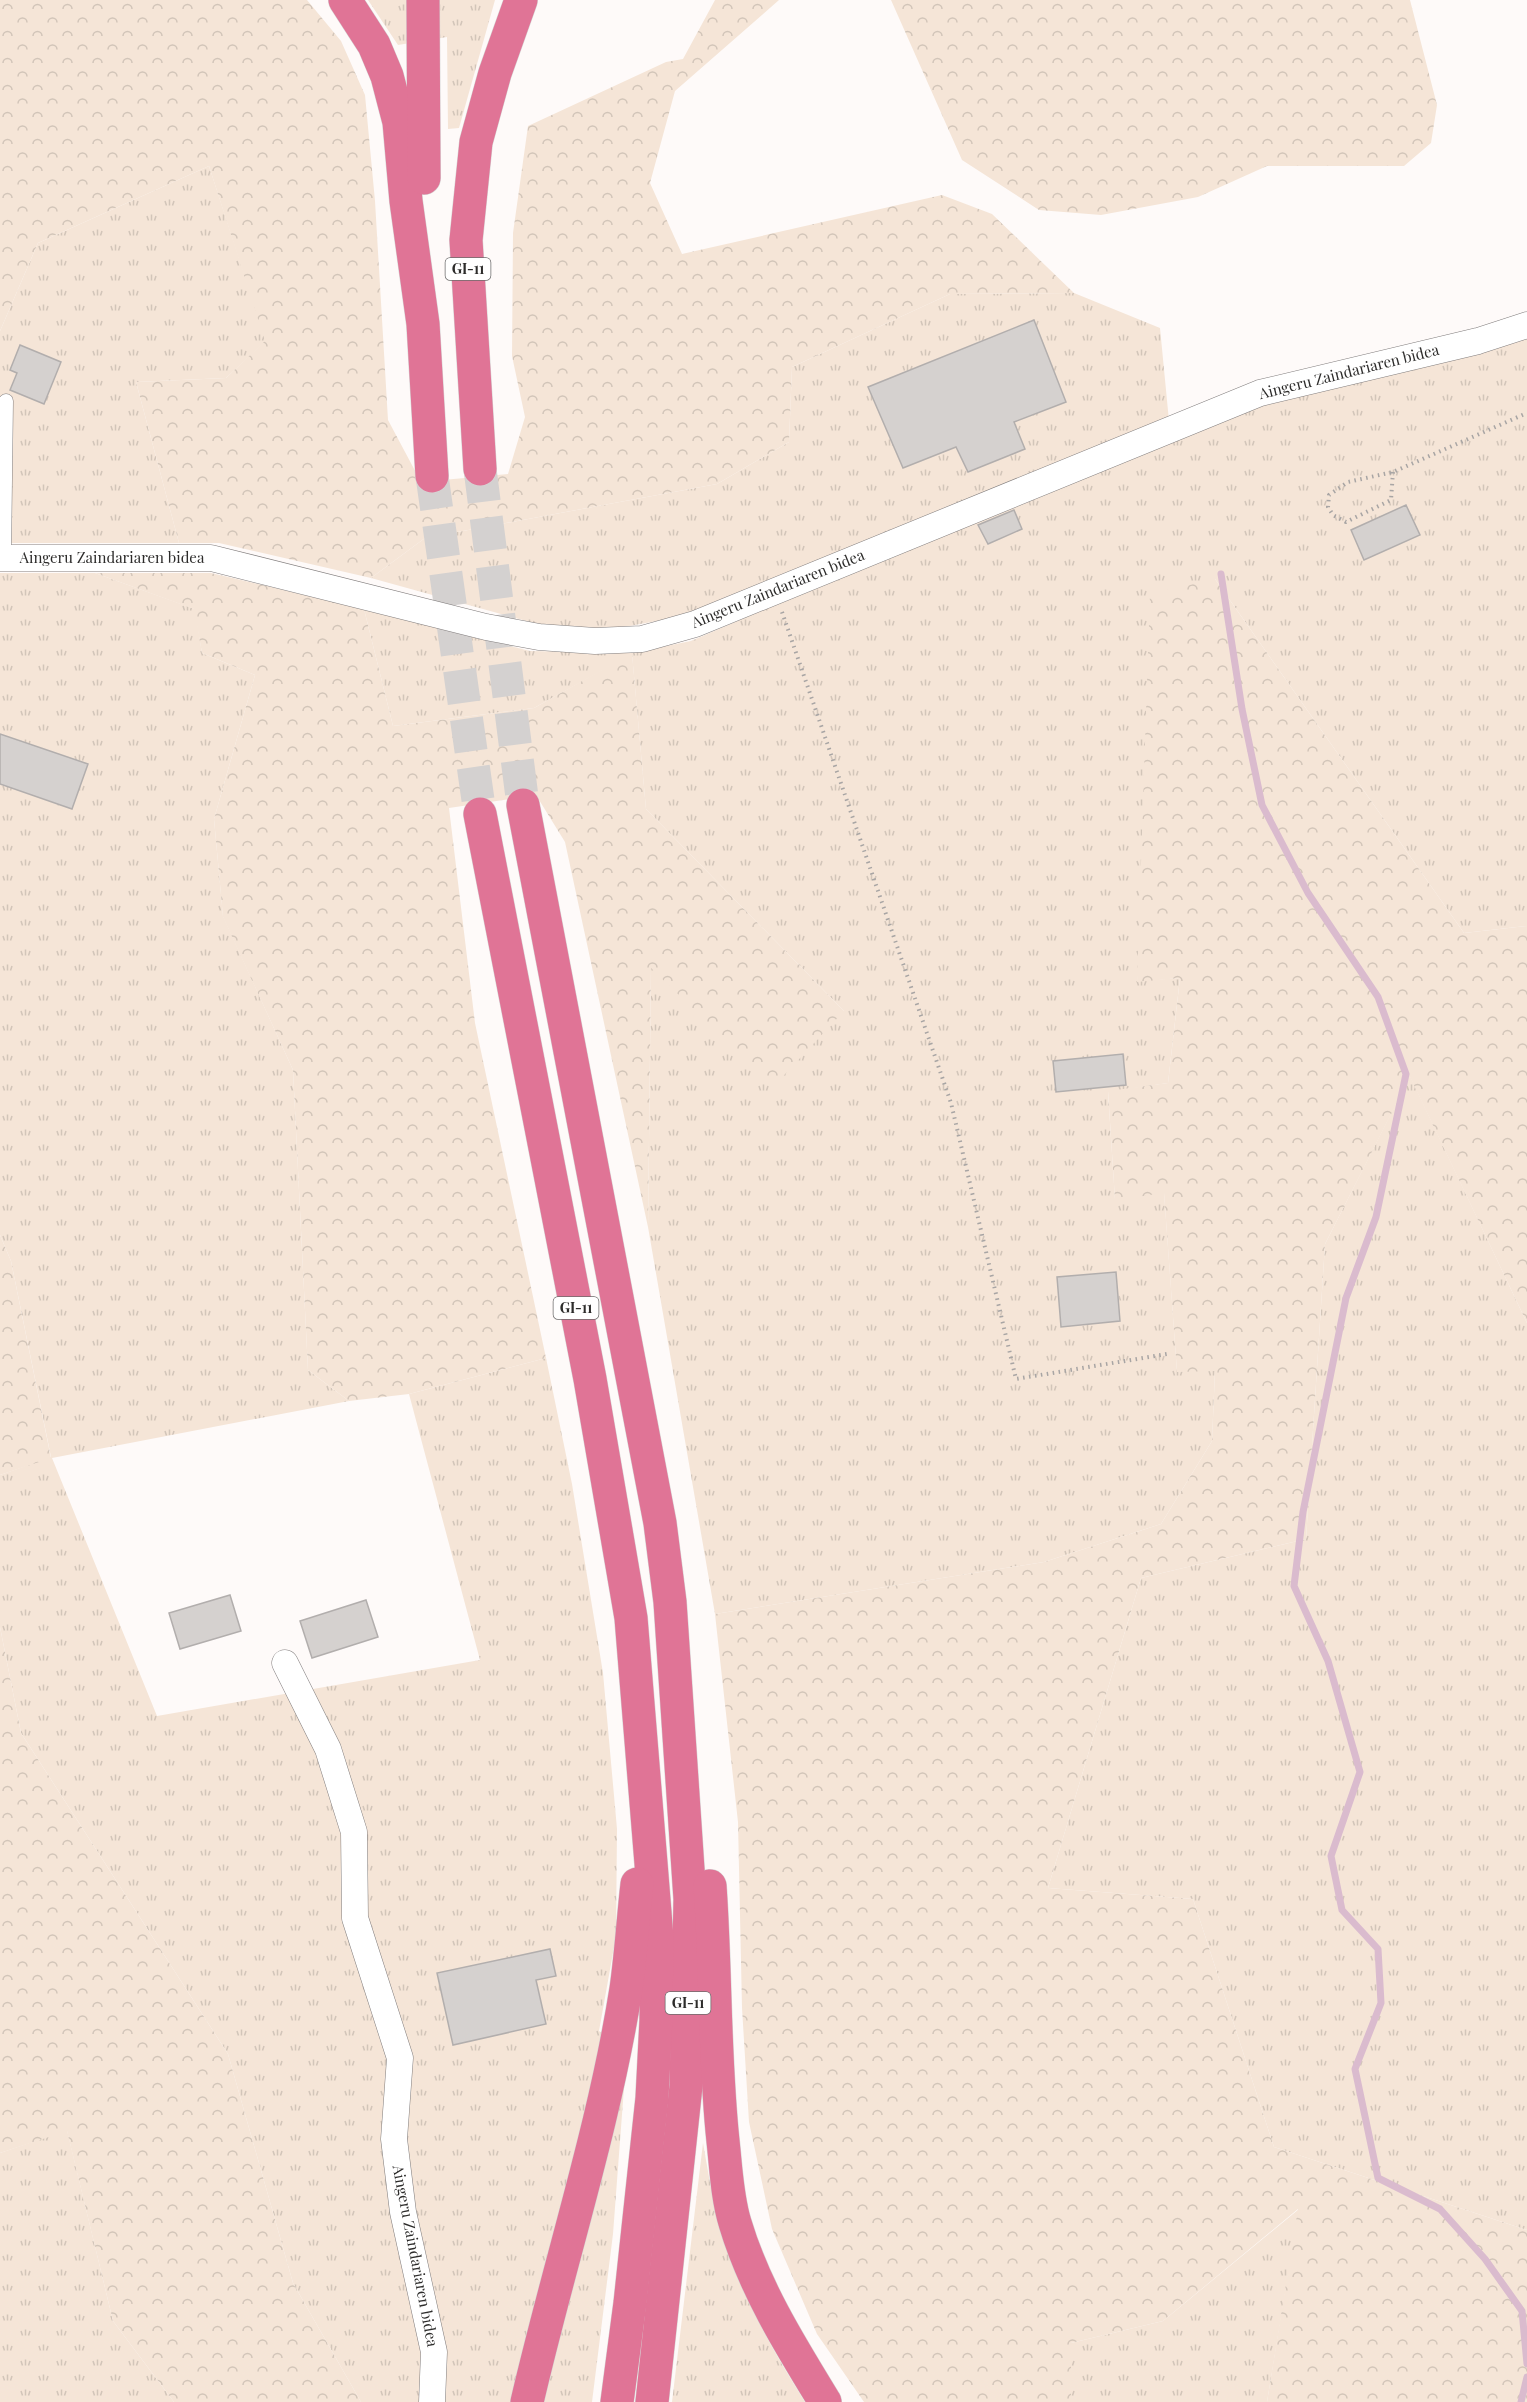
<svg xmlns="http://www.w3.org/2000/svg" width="1527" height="2402" viewBox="0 0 1527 2402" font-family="'Playfair Display',serif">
<defs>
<pattern id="grass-tufts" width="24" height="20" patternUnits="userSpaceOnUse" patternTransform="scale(1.5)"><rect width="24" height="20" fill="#f5e5d7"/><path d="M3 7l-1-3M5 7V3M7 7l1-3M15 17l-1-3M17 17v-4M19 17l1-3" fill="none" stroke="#d2c5b9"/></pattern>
<pattern id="forest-crowns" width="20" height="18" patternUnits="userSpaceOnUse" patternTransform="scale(1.5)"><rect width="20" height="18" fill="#f5e5d7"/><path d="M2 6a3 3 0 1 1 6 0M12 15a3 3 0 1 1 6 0" fill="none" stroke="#d2c5b9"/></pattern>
</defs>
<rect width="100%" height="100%" fill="#fefaf9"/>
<g fill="url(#grass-tufts)">
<path d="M368 0H495L459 128 448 129 447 37 398 45Z"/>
<path d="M209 166 266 341 226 378 136 382 179 543H0V331L38 243Z"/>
<path d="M1074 293 1160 328 1169 421 689 615 608 630 541 625 371 578 425 538 717 484 789 442 792 367 950 294Z"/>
<path d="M1527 333V926L1464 933 1215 579 1137 981 1180 978 1168 1083 1108 1092 1115 1199 1164 1192 1177 1371H1215L1212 1441 1161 1524 1044 1562 715 1614 648 1227 651 967 844 1011 646 809 632 654 534 708 393 726 364 609 530 651 632 653 691 641 1080 473 1315 386Z"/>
<path d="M0 573H95L195 609 202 653 255 675 214 819 223 916 293 1070 308 1370 349 1401 52 1458 157 1716 480 1660 409 1394 546 1358 572 1484 603 1673 617 1829 616 1936 599 2031 627 2048 613 2234 592 2402H361L293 2283 228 2054 21 1733 0 1627V1475L51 1457 11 1261 0 1235Z"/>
<path d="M1410 1076 1527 1323V2230L1274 2147 1193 1899 1048 1888 1141 1578 1306 1539 1325 1244Z"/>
<path d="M67 2130 113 2321 174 2402H0V2153Z"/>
<path d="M703 2143C709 2176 714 2211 725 2242 744 2300 773 2351 805 2402H672Z"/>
<path d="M1299 2209 1267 2402H1071V2343L1163 2321Z"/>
</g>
<g fill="url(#forest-crowns)">
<path d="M0 0H307L341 41 365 95 375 201 388 420 421 482 508 474 525 417 512 356 513 233 528 126 666 62 683 59 715 0H779L675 91 650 183 682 254 942 195 992 214 1074 293 950 294 792 367 789 442 717 484 425 538 371 578 219 543H179L136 382 226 378 265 341 209 166 38 243 0 331Z"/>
<path d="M891 0H1410L1437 105 1431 143 1404 166H1267L1198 197 1101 215 1039 210 962 160Z"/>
<path d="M95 573H211L364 609 393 726 534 708 632 653 646 809 844 1011 773 1087 651 968 648 1227 565 842 536 795 449 808 475 1023 546 1358 409 1394 349 1401 308 1370 293 1070 223 917 214 819 255 675 202 653 194 609Z"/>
<path d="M1215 579 1464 933 1527 926V1323L1410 1077 1325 1244 1306 1539 1141 1578 1048 1888 1193 1899 1274 2147 1527 2230V2402H1267L1298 2209 1163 2321 1071 2343V2402H864L817 2334 772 2229 749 2122 742 2008 738 1822 715 1614 1044 1562 1161 1524 1212 1441 1215 1371 1177 1372 1164 1193 1115 1200 1108 1091 1168 1083 1180 978 1137 982 1150 594Z"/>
<path d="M0 1235 11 1261 51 1458 0 1475Z"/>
<path d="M0 1627 21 1733 228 2054 293 2283 361 2402H174L113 2321 67 2131 0 2153Z"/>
</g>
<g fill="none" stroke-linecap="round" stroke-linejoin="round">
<g stroke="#dabbce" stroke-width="7">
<path d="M1221 574 1242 709 1262 805 1308 893 1378 997 1406 1074 1376 1217 1346 1298 1303 1512 1294 1586 1328 1661 1360 1772 1331 1856 1342 1910 1378 1949 1381 2003 1355 2069 1378 2178 1440 2209 1485 2259 1522 2311 1527 2364"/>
<path d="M1521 2402 1527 2377"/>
</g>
</g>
<g fill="#d5d1cf" stroke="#b2aead" stroke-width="1.5">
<path d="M1034 320 1066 402 1014 422 1025 449 968 472 956 447 903 468 868 387Z"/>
<path d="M20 345 61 362 44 404 10 390 17 373 10 370Z"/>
<path d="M1406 505 1420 535 1364 560 1351 530Z"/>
<path d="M1014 510 1022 529 988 544 978 525Z"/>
<path d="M0 734 88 764 72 809 0 784Z"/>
<path d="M1123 1054 1126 1085 1056 1092 1053 1061Z"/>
<path d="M1116 1272 1120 1321 1061 1327 1057 1277Z"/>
<path d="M230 1595 241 1631 180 1649 169 1613Z"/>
<path d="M366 1600 378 1637 312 1658 300 1621Z"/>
<path d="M550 1949 556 1976 536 1980 546 2024 453 2045 437 1973Z"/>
</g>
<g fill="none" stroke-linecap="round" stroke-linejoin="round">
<g stroke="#d4d1d0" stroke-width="33" stroke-dasharray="33 16" stroke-linecap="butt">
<path d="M480 469 523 805"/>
<path d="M432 476 480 814"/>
</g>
<g stroke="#817d7d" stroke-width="15">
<path id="lane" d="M4 558 6 401"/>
</g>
<g stroke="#817d7d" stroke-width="27">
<g id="street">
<path d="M0 558H211L486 627 539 637 595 641 642 639 695 624 1260 393 1478 341 1527 325"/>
<path d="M285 1663 328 1749 354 1832 355 1918 400 2058 394 2139 403 2212 434 2352 432 2402"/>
</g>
</g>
<g stroke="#d5d5d5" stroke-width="34">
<g id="highway">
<path d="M345 0 374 45 387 76 399 122 406 201 423 324 432 476"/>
<path d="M423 0 424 178"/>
<path d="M480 469 466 240 476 142 495 73 521 0"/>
<path d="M523 805 660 1523 670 1602 690 1899 686 2086 652 2402"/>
<path d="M480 814 590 1379 631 1618 657 1937 656 2020 652 2098 630 2303 617 2402"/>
<path d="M710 1886C716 1971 714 2057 723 2141 726 2168 727 2197 735 2223 754 2287 790 2345 825 2402"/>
<path d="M527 2402C559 2264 604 2128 626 1989 631 1954 633 1919 637 1884"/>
</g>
</g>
<g stroke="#a8a5a4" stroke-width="4" stroke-dasharray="1.5 4.5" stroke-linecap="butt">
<path d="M1393 472 1391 500 1346 522 1333 515 1328 507 1329 495 1348 482 1393 472 1527 413"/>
<path d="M782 612 951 1103 1016 1379 1167 1354"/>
</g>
<use href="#lane" stroke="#fff" stroke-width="14"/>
<use href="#street" stroke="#fff" stroke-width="26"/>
<use href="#highway" stroke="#e07496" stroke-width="33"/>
</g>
<g text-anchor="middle" stroke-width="4.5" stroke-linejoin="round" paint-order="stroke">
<g fill="#fff" stroke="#6c6b6b" stroke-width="1.5">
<rect x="445.5" y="258" width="45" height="22" rx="4.5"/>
<rect x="553.5" y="1297" width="45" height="22" rx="4.5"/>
<rect x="665.5" y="1992" width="45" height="22" rx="4.5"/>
</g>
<g font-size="14" font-weight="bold" fill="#2d2c2b">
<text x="468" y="274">GI-11</text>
<text x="576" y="1313">GI-11</text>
<text x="688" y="2008">GI-11</text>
</g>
<g font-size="15" fill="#2d2c2b" stroke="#fff">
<text transform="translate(1349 372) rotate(-14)" y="5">Aingeru Zaindariaren bidea</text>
<text x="112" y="563">Aingeru Zaindariaren bidea</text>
<text transform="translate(778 589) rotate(-22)" y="5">Aingeru Zaindariaren bidea</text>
<text transform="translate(415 2256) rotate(79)" y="5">Aingeru Zaindariaren bidea</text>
</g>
</g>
</svg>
